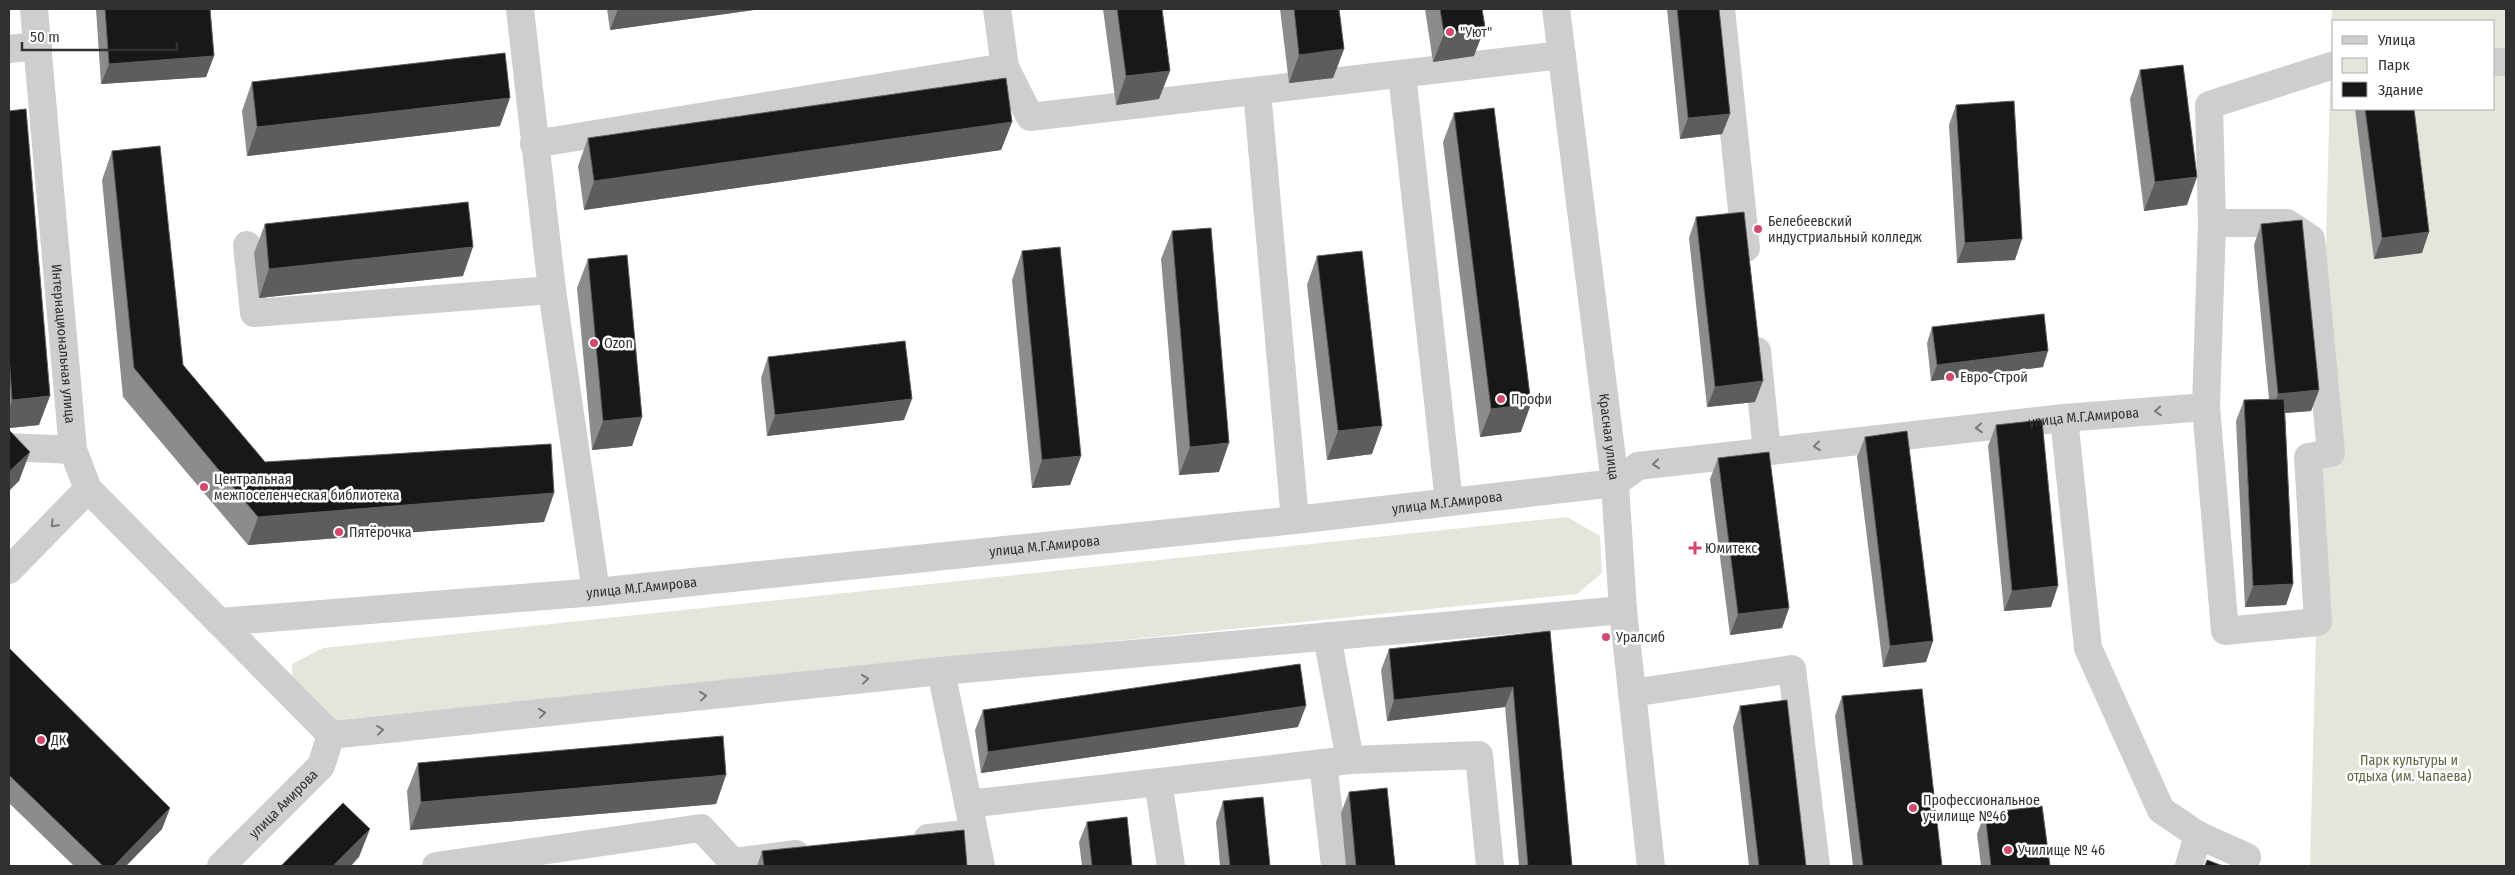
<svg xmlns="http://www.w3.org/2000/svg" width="2515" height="875" viewBox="0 0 2515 875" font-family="'Fira Sans Condensed',sans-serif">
<rect width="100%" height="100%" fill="#fff"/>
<g fill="#e3e7db" fill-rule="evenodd">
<path d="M2332 9H2506V866H2310ZM2334 21H2494V109H2334Z"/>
<path d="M1567 517 1600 536 1602 573 1577 594 328 721 293 697 292 664 323 648Z"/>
</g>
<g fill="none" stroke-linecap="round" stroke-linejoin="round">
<g stroke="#cecece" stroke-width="28">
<path id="s1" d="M34 9 73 450 88 489 331 735"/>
<path d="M520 9 552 290 596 592"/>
<path d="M997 9 1005 67 1030 117 1562 55"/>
<path id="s2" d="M1556 9 1615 483 1623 610 1651 866"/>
<path d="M1721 9 1746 248"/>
<path d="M9 49 38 46"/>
<path d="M2494 62H2506"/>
<path d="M1402 74 1449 502"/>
<path d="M1257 91 1295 520"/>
<path d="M534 144 1005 67"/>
<path d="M2212 223H2287L2311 239 2331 453 2308 457 2318 622 2225 631 2206 407 2212 223 2209 105 2334 65"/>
<path d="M247 245 254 313 552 290"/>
<path d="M1757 351 1767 452"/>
<path d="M2064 418 2088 648 2161 810 2198 835 2247 857"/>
<path d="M9 447 73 450"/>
<path d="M9 570 88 489"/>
<path id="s3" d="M219 622 596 592 1295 520 1615 483 1638 466 2064 418 2206 407"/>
<path d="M941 671 981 866"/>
<path d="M1632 693 1792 669 1816 866"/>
<path d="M331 735 941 671 1623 610"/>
<path d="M1350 760 1479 755 1490 866"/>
<path d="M1323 763 1335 866"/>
<path d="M1158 782 1171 866"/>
<path d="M968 804 1350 760 1327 636"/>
<path d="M928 838 974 833"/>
<path id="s4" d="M221 866 321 766 331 735"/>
<path d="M436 866 701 828 733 862 796 854"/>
<path d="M2189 866 2198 835"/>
</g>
</g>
<g fill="#8c8c8c">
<path d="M96 9H210L214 56 206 77 101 84Z"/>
<path d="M607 9H761L610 30Z"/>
<path d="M1103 9H1162L1159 99 1116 105Z"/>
<path d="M1280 9H1339L1344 49 1333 78 1289 83Z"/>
<path d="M1425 9H1482L1474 56 1433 62Z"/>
<path d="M1667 9H1719L1730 114 1722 134 1680 139Z"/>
<path d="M2140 70 2187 205 2144 211 2130 99Z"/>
<path d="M252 82 500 126 247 156 242 111Z"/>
<path d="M1956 105 2015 260 1957 263 1949 125Z"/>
<path d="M2355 109H2414L2422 253 2374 259Z"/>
<path d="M9 111 39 425 9 428Z"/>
<path d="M1454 113 1521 432 1480 437 1443 142Z"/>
<path d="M1012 122 1001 150 584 210 578 166 588 138Z"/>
<path d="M112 151 183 365 265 462 554 493 544 522 248 545 123 397 102 180Z"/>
<path d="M1696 217 1755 402 1707 407 1689 238Z"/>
<path d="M265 224 463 276 259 298 254 253Z"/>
<path d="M2261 224 2319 390 2311 411 2285 413 2293 584 2286 605 2245 607 2236 421 2244 400 2269 399 2254 245Z"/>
<path d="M1172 231 1219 472 1179 475 1161 259Z"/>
<path d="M1022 251 1081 456 1070 485 1032 488 1012 280Z"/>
<path d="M1317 256 1372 454 1327 460 1307 285Z"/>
<path d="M588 259 642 417 632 446 592 450 577 288Z"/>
<path d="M1932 327 2043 367 1931 381 1927 343Z"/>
<path d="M768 357 904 420 767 436 761 378Z"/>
<path d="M1996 425 2051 607 2004 611 1988 446Z"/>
<path d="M1865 437 1933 641 1926 662 1883 667 1857 457Z"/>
<path d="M1718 458 1789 608 1782 628 1730 635 1710 479Z"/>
<path d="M1550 631 1572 866H1519L1505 707 1387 721 1381 670 1389 649Z"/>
<path d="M9 648 170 808 162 829 126 866H74L9 803Z"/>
<path d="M1842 696 1942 866H1853L1835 716Z"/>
<path d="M1740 706 1806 866H1749L1733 727Z"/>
<path d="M983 710 1298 727 981 773 975 730Z"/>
<path d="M418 763 726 775 716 804 410 830 407 791Z"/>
<path d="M1349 792 1395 866H1346L1341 813Z"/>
<path d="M1223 801 1270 866H1220L1216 822Z"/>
<path d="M1985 813 2050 866H1981L1977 834Z"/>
<path d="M1087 822 1132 866H1082L1079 842Z"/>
<path d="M762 851 967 866H757Z"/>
</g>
<g fill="#5d5d5d">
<path d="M618 9H761L610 30Z"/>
<path d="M1485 27 1474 56 1433 62 1444 34Z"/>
<path d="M1344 49 1333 78 1289 83 1299 55Z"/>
<path d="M214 56 206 77 101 84 109 64Z"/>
<path d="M1170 71 1159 99 1116 105 1126 76Z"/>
<path d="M510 98 500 126 247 156 257 127Z"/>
<path d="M1730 114 1722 134 1680 139 1688 118Z"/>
<path d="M1012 122 1001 150 584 210 594 181Z"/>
<path d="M2197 177 2187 205 2144 211 2155 182Z"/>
<path d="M2429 232 2422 253 2374 259 2382 238Z"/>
<path d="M2022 239 2015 260 1957 263 1965 243Z"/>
<path d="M473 247 463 276 259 298 269 269Z"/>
<path d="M2048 351 2043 367 1931 381 1937 365Z"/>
<path d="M1763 381 1755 402 1707 407 1715 387Z"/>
<path d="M2319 390 2311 411 2270 414 2278 394Z"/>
<path d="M50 396 39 425 9 428V410L12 400Z"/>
<path d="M912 399 904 420 767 436 775 415Z"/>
<path d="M1531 404 1521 432 1480 437 1491 409Z"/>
<path d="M642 417 632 446 592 450 603 421Z"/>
<path d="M1382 426 1372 454 1327 460 1338 431Z"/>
<path d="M1229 443 1219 472 1179 475 1190 447Z"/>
<path d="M30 452 19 481 9 491V472Z"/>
<path d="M1081 456 1070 485 1032 488 1042 460Z"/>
<path d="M554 493 544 522 248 545 258 517Z"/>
<path d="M2293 584 2286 605 2245 607 2253 586Z"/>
<path d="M2058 586 2051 607 2004 611 2012 591Z"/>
<path d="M1789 608 1782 628 1730 635 1738 614Z"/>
<path d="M1933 641 1926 662 1883 667 1890 646Z"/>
<path d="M1513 687 1505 707 1387 721 1394 700Z"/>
<path d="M1306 706 1298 727 981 773 988 752Z"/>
<path d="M726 775 716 804 410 830 421 802Z"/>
<path d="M170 808 162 829 126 866H114Z"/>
<path d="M370 829 359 857 351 866H333Z"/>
</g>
<g fill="#181818" stroke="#5d5d5d">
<path d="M105 9H210L214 56 109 64Z"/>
<path d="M1117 9H1162L1170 71 1126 76Z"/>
<path d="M1294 9H1339L1344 49 1299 55Z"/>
<path d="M1440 9H1482L1485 27 1444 34Z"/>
<path d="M1677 9H1719L1730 114 1688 118Z"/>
<path d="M505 53 510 98 257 127 252 82Z"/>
<path d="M2183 65 2197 177 2155 182 2140 70Z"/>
<path d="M1006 78 1012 122 594 181 588 138Z"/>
<path d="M2014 101 2022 239 1965 243 1956 105Z"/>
<path d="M1494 108 1531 404 1491 409 1454 113Z"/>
<path d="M26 109 50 396 12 400 9 355V111Z"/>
<path d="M2365 109H2414L2429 232 2382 238Z"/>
<path d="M160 146 183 365 265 462 551 444 554 493 258 517 134 368 112 151Z"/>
<path d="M468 202 473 247 269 269 265 224Z"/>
<path d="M1744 212 1763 381 1715 387 1696 217Z"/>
<path d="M2302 220 2319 390 2278 394 2261 224Z"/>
<path d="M1211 228 1229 443 1190 447 1172 231Z"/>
<path d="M1060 247 1081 456 1042 460 1022 251Z"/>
<path d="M1362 251 1382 426 1338 431 1317 256Z"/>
<path d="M627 255 642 417 603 421 588 259Z"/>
<path d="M2044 314 2048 351 1937 365 1932 327Z"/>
<path d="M905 341 912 399 775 415 768 357Z"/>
<path d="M2284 399 2293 584 2253 586 2244 400Z"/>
<path d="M2042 420 2058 586 2012 591 1996 425Z"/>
<path d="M9 430 30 452 9 472Z"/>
<path d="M1907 431 1933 641 1890 646 1865 437Z"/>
<path d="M1769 452 1789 608 1738 614 1718 458Z"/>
<path d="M1550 631 1572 866H1528L1513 687 1394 700 1389 649Z"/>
<path d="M9 648 170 808 114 866H103L9 775Z"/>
<path d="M1300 664 1306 706 988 752 983 710Z"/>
<path d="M1922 689 1942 866H1863L1842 696Z"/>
<path d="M1787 700 1806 866H1759L1740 706Z"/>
<path d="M723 736 726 775 421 802 418 763Z"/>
<path d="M1387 788 1395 866H1356L1349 792Z"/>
<path d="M1263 797 1270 866H1230L1223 801Z"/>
<path d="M343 803 370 829 333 866H281Z"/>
<path d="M2042 806 2050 866H1991L1985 813Z"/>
<path d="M1127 817 1132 866H1092L1087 822Z"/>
<path d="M964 830 967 866H764L762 851Z"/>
<path d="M2207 860 2223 866H2205Z"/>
</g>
<defs><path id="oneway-chevron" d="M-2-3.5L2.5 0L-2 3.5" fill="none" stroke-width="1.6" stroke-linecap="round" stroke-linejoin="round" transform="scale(1.25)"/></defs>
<g stroke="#787878">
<use href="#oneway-chevron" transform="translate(2158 411) rotate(175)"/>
<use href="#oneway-chevron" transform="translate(1979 428) rotate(174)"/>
<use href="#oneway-chevron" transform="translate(1817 446) rotate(174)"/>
<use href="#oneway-chevron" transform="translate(1656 464) rotate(174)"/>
<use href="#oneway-chevron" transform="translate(54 524) rotate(134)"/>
<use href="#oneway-chevron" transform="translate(865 679) rotate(-6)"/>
<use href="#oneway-chevron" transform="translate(703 696) rotate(-6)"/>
<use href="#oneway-chevron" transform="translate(542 713) rotate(-6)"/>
<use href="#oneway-chevron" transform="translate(380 730) rotate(-6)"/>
</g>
<g fill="#d3496c" stroke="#fff" stroke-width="2">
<circle cx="1450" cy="32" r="5"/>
<circle cx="1758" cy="229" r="5"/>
<circle cx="594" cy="343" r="5"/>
<circle cx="1950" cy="377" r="5"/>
<circle cx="1501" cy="399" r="5"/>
<circle cx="204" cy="487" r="5"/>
<circle cx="339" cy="532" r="5"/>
<path d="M1692.5 540.5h5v5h5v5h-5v5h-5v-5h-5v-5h5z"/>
<circle cx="1606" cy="637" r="5"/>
<circle cx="41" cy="740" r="5"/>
<circle cx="1913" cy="808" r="5"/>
<circle cx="2008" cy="850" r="5"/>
</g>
<g text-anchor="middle" stroke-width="5" stroke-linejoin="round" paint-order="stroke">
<g font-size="14" fill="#313131" stroke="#fff" text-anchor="start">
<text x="1460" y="37">"Уют"</text>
<text x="1768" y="226">Белебеевский<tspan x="1768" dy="16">индустриальный колледж</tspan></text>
<text x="604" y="348">Ozon</text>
<text x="1960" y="382">Евро-Строй</text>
<text x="1511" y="404">Профи</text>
<text x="214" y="484">Центральная<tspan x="214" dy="16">межпоселенческая библиотека</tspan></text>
<text x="349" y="537">Пятёрочка</text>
<text x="1705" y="553">Юмитекс</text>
<text x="1616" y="642">Уралсиб</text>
<text x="51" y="745">ДК</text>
<text x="1923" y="805">Профессиональное<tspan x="1923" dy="16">училище №46</tspan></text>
<text x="2018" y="855">Училище № 46</text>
</g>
<g font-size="14" fill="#313131" stroke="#fff">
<text dy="5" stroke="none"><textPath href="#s1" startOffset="336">Интернациональная улица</textPath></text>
<text dy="5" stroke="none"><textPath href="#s3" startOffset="1880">улица М.Г.Амирова</textPath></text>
<text dy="5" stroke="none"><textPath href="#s2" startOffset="431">Красная улица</textPath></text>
<text dy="5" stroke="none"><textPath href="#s3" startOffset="1234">улица М.Г.Амирова</textPath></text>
<text dy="5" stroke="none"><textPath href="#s3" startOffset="829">улица М.Г.Амирова</textPath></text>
<text dy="5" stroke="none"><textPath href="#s3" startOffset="424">улица М.Г.Амирова</textPath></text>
<text dy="5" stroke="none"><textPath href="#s4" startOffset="88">улица Амирова</textPath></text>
</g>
<g font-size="14" fill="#5b6943" stroke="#fff">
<text x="2409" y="765">Парк культуры и<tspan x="2409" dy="16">отдыха (им. Чапаева)</tspan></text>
</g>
</g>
<rect width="2515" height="875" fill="none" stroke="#313131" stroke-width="20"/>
<rect x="2332" y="20" width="162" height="90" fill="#ffffff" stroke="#adadad"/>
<rect x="2342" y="36" width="25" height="8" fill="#cecece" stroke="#adadad"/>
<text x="2378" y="45" font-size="15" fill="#313131">Улица</text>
<rect x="2342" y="58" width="25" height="15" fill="#e3e7db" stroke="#adadad"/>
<text x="2378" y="70" font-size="15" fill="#313131">Парк</text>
<rect x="2342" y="82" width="25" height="15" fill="#181818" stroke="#adadad"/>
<text x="2378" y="95" font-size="15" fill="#313131">Здание</text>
<path d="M22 42v8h155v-8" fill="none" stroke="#313131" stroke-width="2.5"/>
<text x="30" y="42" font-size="15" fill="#313131" stroke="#ffffff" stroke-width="4" paint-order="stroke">50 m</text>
</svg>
